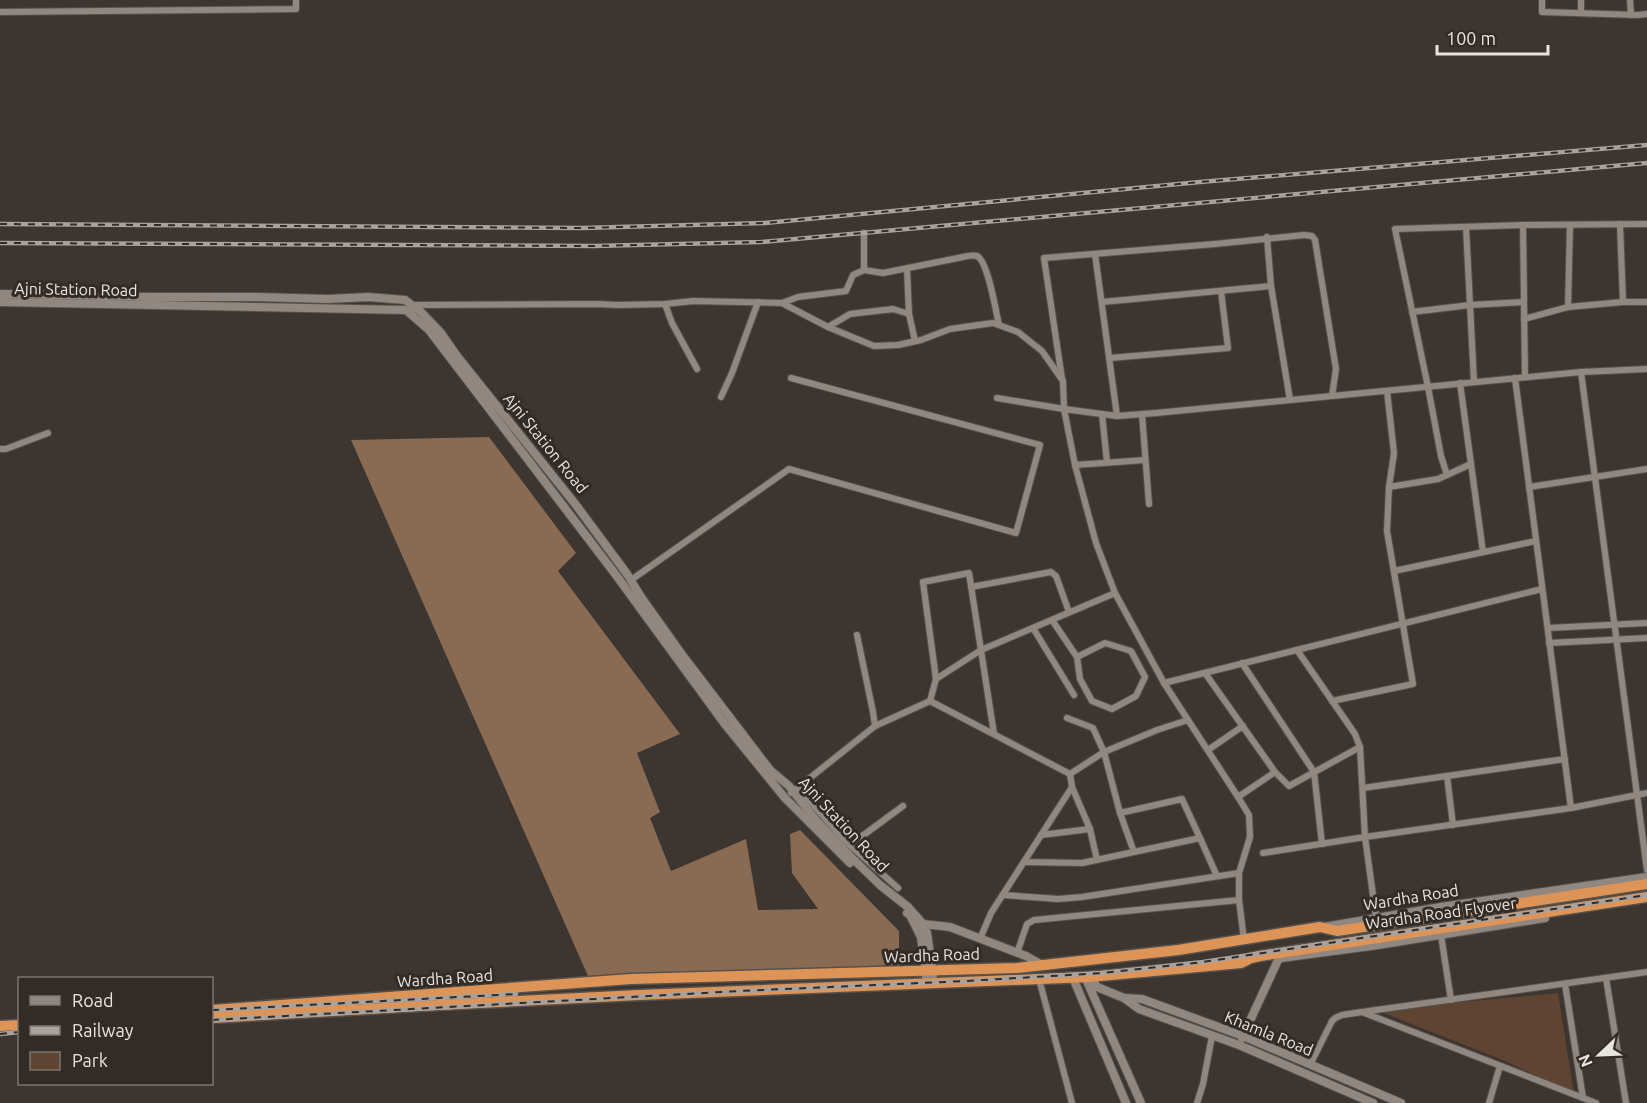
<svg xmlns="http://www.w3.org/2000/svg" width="1647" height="1103" viewBox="0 0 1647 1103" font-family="Ubuntu,sans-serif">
<rect width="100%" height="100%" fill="#3c3530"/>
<path fill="#5e4431" d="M1558 993 1574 1094 1505 1061 1376 1010Z"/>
<path fill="#896b54" d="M489 437 576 553 558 571 680 734 637 753 660 812 650 818 671 871 746 839 758 910 818 909 792 873 790 834 800 830 899 931V966L588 976 351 440Z"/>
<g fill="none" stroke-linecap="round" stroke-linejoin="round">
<g stroke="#56514c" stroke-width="8">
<g id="minor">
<path d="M1542 0V12L1638 15 1647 14"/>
<path d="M1581 0V13"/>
<path d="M1630 0 1631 15"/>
<path d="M0 12 296 9V0"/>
<path d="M1620 224 1623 302"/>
<path d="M1523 225 1525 377"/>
<path d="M1466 227 1474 382"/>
<path d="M1267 237 1271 286 1290 400"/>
<path d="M1095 254 1117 416"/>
<path d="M907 269 909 314"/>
<path d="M864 270 883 273 963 257C967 256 973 255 977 256 988 261 996 312 999 325"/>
<path d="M1102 302 1271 286"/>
<path d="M782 303 798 297 846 291 853 275 864 270V233"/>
<path d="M665 304 672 323 697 369"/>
<path d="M413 305 596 304 618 305 665 304 693 301 782 303 828 327 874 346 898 345 921 340 950 329 993 323 1018 332 1042 351 1063 381 1064 409 1075 465 1096 543 1115 593 1164 683 1238 797 1249 815 1250 837 1239 873 1082 897 1058 899 1003 895"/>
<path d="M1568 307 1570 225"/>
<path d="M1412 312 1470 305 1524 302"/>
<path d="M1524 319 1568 307 1623 302H1647"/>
<path d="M828 327 850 314 893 309 909 314 915 341"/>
<path d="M1110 358 1228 348 1221 291"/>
<path d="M1581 372 1647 870"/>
<path d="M1515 378 1571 808"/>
<path d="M1062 379 1044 258 1215 244 1304 235 1312 236 1315 240 1336 369 1332 396"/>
<path d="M1460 383 1483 552"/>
<path d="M721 397 732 373 758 302"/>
<path d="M997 398 1064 409 1117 416 1156 413 1581 372 1647 369"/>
<path d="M1102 414 1107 462"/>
<path d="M1142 414 1149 504"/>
<path d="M0 449H6L48 433"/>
<path d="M1075 465 1145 460"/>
<path d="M1447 475 1441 456 1428 387 1395 229 1523 225 1647 224"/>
<path d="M1389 487 1438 479 1471 464"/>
<path d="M1529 487 1647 469"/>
<path d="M1394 571 1536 541"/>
<path d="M631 580 789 469 1016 533 1040 445 791 378"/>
<path d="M971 587 1051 572 1056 576 1069 612"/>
<path d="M1052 620 1077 657 1080 679 1092 701 1112 709 1136 696 1145 677 1131 651 1105 643 1077 657"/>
<path d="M1033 628 1074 695"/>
<path d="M1548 628 1647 623"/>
<path d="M857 635 873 712 875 726"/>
<path d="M1549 643 1647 638"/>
<path d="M1297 650 1355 734 1360 747 1365 837 1376 917"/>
<path d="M1242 663 1314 772 1322 844"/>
<path d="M1205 673 1275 772 1289 786 1360 747"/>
<path d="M936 679 981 650 1115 593"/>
<path d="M1164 683 1542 589"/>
<path d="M930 701 936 679 923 582 969 573 994 734"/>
<path d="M930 701 1070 774"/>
<path d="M1332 701 1413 684 1387 531 1389 487 1394 453 1387 391"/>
<path d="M1208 750 1243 726"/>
<path d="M1447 776 1453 825"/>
<path d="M1072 787 1090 829 1097 860"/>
<path d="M798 788 845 841 898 888"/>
<path d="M1363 788 1565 759"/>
<path d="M791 793 875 726 930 701"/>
<path d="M1238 797 1275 772"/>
<path d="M1120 813 1182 799 1200 838"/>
<path d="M1041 835 1090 829"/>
<path d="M850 845 903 806"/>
<path d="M1134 852 1120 813 1104 752 1157 730 1188 720"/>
<path d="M1263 853 1365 837 1571 808 1647 793"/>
<path d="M1024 862 1082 863 1200 838 1217 876"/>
<path d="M1239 900 1244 940"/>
<path d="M1441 935 1451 1000"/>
<path d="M980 939 991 913 1072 787 1070 774 1104 752 1093 728 1067 718"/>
<path d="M1017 953 1027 924 1034 920 1239 900V873"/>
<path d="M1606 978 1626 1103"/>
<path d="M1039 979 1072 1103"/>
<path d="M1565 984 1583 1098"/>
<path d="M1362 1012 1647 972"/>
<path d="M1310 1065 1332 1021C1339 1013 1352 1014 1362 1012L1596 1103"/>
<path d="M1197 1103 1203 1084 1212 1036"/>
<path d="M1489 1103 1500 1066"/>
</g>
</g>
<g stroke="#56514c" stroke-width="10">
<g id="tertiary">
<path d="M1324 927 1441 907 1647 877"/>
<path d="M1281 958 1378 945 1545 918"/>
<path d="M1085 977 1141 1103"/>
<path d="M1091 977 1097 987 1124 998 1142 999 1243 1036 1401 1103"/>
<path d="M1073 978 1126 1103"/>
<path d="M1124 998 1139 1009 1239 1045 1373 1103"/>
<path d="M1242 1038 1279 958"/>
</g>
</g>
<g stroke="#56514c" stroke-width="10">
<g id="secondary">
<path d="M0 294 150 297H257L328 299 368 297 405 300 421 312 441 333 457 356 576 505 627 574 641 597 683 656 770 770 789 786 815 819 849 855 880 885 908 907 923 924 927 933 933 975"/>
<path d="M0 302 406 310 429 330 616 575 724 723 785 798 850 863"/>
<path d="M907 913 910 915 921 937 927 983"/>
<path d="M923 924 950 927 1026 956 1042 965"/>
</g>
</g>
<g stroke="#56514c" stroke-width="13">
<g id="trunk">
<path d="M212 1010 631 979 1017 968 1178 950 1320 927 1337 931 1647 884"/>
<path d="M212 1018 419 1006 639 995 1089 977 1241 963 1251 958 1260 956 1647 897"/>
<path d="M0 1026 20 1025"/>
</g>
</g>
<use href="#minor" stroke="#908781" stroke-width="6"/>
<use href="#tertiary" stroke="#908781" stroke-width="8"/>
<use href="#secondary" stroke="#908781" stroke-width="8"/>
<use href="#trunk" stroke="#de9456" stroke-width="10"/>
<g stroke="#a8a29e" stroke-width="4.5">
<g id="rail">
<path d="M0 224 582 228 765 223 1200 182 1647 145"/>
<path d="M0 243 594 246 761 242 1647 163"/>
<path d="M212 1010 516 994"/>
<path d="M212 1020 740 991 966 981 1103 973 1203 962 1647 895"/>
<path d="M0 1034 20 1032"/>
</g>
</g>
<use href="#rail" stroke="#322b26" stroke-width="2" stroke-dasharray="7" stroke-linecap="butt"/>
</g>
<g text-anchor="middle" stroke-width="6" stroke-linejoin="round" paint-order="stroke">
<g font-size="16" fill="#e8e4e0" stroke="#322b26">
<text transform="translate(76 289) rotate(1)" y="6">Ajni Station Road</text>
<text transform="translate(546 443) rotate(51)" y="6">Ajni Station Road</text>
<text transform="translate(844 824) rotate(47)" y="6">Ajni Station Road</text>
<text transform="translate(1411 897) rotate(-9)" y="6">Wardha Road</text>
<text transform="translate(1441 913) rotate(-8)" y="6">Wardha Road Flyover</text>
<text transform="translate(932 955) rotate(-2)" y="6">Wardha Road</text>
<text transform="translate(445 978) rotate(-4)" y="6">Wardha Road</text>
<text transform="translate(1269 1033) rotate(22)" y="6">Khamla Road</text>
</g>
</g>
<rect x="18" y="977" width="195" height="108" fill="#322b26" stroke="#7b7570" stroke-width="1.5"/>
<rect x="30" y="996" width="30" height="9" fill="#908781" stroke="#7b7570" stroke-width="1.5"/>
<text x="72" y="1007" font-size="18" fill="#e8e4e0">Road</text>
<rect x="30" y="1026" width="30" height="9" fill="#a8a29e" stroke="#7b7570" stroke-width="1.5"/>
<text x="72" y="1037" font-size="18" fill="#e8e4e0">Railway</text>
<rect x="30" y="1052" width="30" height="18" fill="#5e4431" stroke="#7b7570" stroke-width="1.5"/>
<text x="72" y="1067" font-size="18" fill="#e8e4e0">Park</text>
<g transform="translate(1599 1055) rotate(247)" stroke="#322b26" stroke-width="4.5" paint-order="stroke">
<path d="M0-4.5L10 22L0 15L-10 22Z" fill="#e8e4e0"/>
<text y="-9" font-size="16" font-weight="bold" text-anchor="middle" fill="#e8e4e0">N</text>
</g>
<path d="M1437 45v9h111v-9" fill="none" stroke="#e8e4e0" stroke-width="3"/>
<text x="1446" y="45" font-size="18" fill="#e8e4e0" stroke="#322b26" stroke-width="4.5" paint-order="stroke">100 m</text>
</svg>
